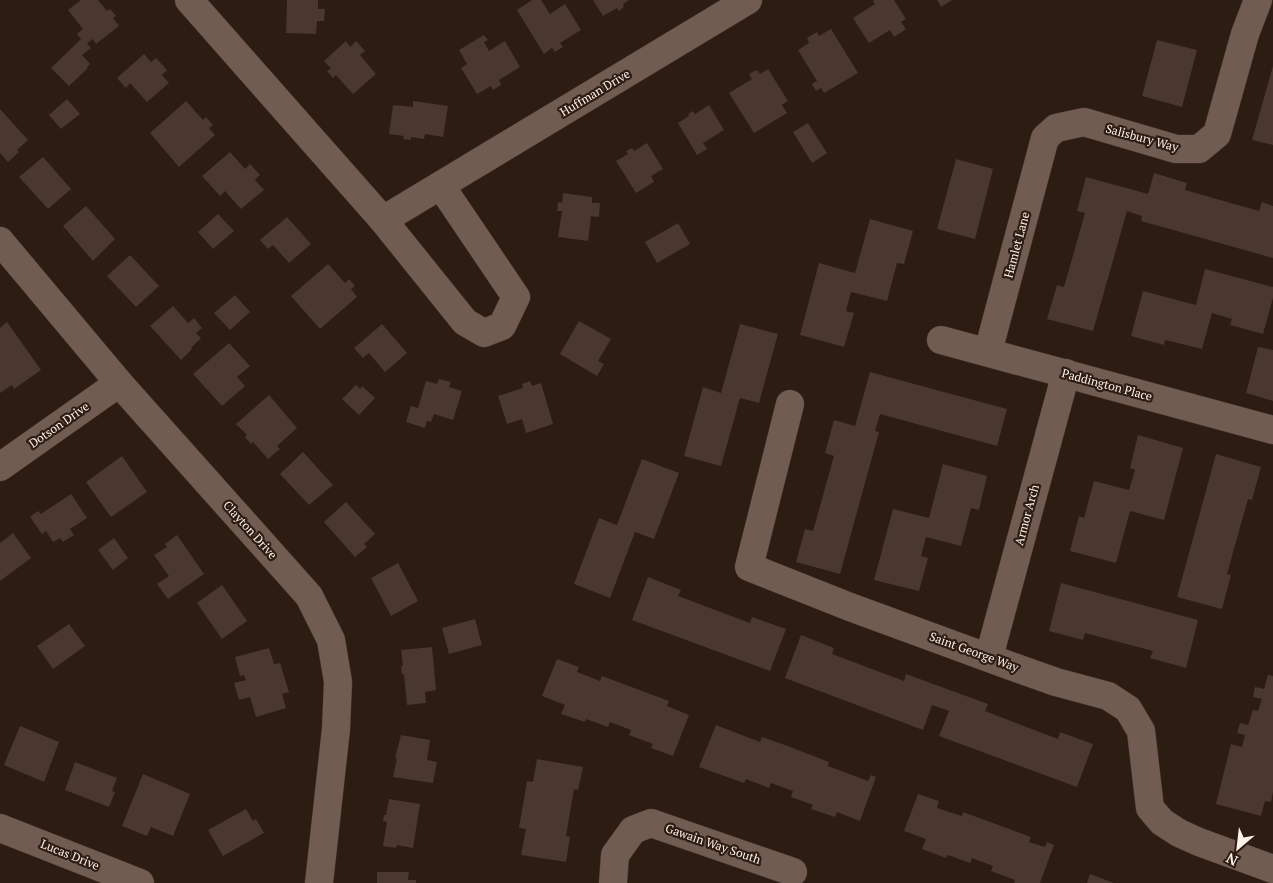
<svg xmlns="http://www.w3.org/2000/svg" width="1273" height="883" viewBox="0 0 1273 883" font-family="'PT Serif',serif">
<rect width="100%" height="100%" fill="#2d1c12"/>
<g fill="#4a372d">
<path d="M81 0H98L107 11 110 9 116 16 113 18 119 26 96 44 93 39 87 43 91 48 82 55 90 64 87 67 88 68 69 86 51 68 81 39 77 34 83 29 68 10Z"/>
<path d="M287 0H318V9H325L324 21H317L316 34 286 33Z"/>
<path d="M532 0H541L550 14 565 4 581 30 560 43 563 47 555 52 552 48 544 54 517 10Z"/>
<path d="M593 0H629L623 4 624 7 619 11 617 8 603 16Z"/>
<path d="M874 0H894L906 19 901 22 906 29 894 37 890 30 869 43 853 18 875 4 873 1Z"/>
<path d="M937 0H952L941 7Z"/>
<path d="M831 29 858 73 824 93 821 88 816 91 812 84 817 81 798 50 809 43 807 38 817 32 819 36Z"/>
<path d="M484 35 488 40 484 42 489 51 505 41 520 67 499 80 501 85 493 90 491 86 477 94 461 68 467 64 459 50Z"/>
<path d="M1157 40 1197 50 1182 107 1142 96Z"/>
<path d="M346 41 350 47 356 41 365 51 360 55 376 74 353 94 336 75 333 78 327 71 331 68 324 61Z"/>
<path d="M144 54 151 62 156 58 167 70 162 75 169 83 147 102 130 83 126 88 117 78Z"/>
<path d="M1273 66V145L1252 140Z"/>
<path d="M768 69 788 101 782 105 787 113 754 133 729 93 752 79 749 74 757 70 760 74Z"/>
<path d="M67 99 80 114 61 129 49 115Z"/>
<path d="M186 101 203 120 206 117 213 125 209 128 215 135 179 167 150 133Z"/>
<path d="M413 101 448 106 443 137 425 134 424 139 411 137V140L403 139 404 136 389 134 393 105 413 107Z"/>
<path d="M709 105 724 130 703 143 707 149 697 155 678 123 689 116 688 114 693 111 695 114Z"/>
<path d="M0 109 28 140 17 150 19 152 8 162 0 153Z"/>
<path d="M808 123 827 153 812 163 793 132Z"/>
<path d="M647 143 663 169 651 176 654 182 636 193 616 161 628 154 626 151 632 148 634 151Z"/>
<path d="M230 152 245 169 250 164 260 175 255 180 264 190 241 209 225 191 220 196 202 176Z"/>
<path d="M43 157 71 189 48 209 19 177Z"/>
<path d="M956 159 993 169 975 239 937 229Z"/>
<path d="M1154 173 1187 183 1185 190 1259 211 1262 202 1273 206V258L1141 221 1142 216 1127 211 1093 331 1047 319 1057 285 1064 287 1085 213 1077 211 1086 177 1148 194Z"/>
<path d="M563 193 592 197V203H600L599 217 591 216 588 241 558 237 562 211H557L558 202 562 203Z"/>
<path d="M86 206 115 239 93 261 63 226Z"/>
<path d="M218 214 234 231 213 249 198 232Z"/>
<path d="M287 217 311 244 289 263 273 245 268 249 260 240Z"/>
<path d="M870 219 913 231 904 264 897 263 887 301 851 292 846 311 854 313 844 347 800 335 819 263 855 273Z"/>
<path d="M678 223 690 244 657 263 645 242Z"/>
<path d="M130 255 159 286 136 307 107 276Z"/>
<path d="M328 264 345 283 349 279 355 286 351 289 357 297 320 329 291 296Z"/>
<path d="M1205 269 1273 287V298L1263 334 1230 325 1232 319 1212 313 1202 349 1165 340 1164 345 1131 336 1143 291 1196 305Z"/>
<path d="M235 295 250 312 230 330 214 313Z"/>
<path d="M173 306 188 323 194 318 202 328 196 333 201 338 191 348 192 349 181 360 150 326Z"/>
<path d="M579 321 611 339 598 361 604 364 597 376 560 354Z"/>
<path d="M7 322 41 370 14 389 12 385 0 393V328Z"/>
<path d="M382 324 407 353 385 372 369 353 363 358 354 348Z"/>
<path d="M740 324 778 334 759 403 740 398 721 466 684 456 703 387 721 393Z"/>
<path d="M229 343 250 366 237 377 245 386 222 406 193 374Z"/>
<path d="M1258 347 1273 350V401L1246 393Z"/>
<path d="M870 372 1007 409 997 446 880 414 875 431 879 432 840 574 796 562 805 529 813 531 834 456 825 453 834 420 855 426Z"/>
<path d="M439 379 451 382 449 387 462 391 453 420 434 414 431 422 427 421 425 428 406 422 411 406 418 408 426 381 437 384Z"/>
<path d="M530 381 532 386 541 383 553 424 526 433 522 419 507 424 498 396 523 388 522 384Z"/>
<path d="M356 385 360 389 362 386 375 398 359 415 342 399Z"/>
<path d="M269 395 297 428 277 446 280 449 268 459 253 442 251 444 245 437 247 435 236 424Z"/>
<path d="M1138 435 1183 448 1164 520 1130 511 1116 563 1070 551 1079 516 1084 518 1094 481 1129 490 1135 470 1130 468Z"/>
<path d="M303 452 333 485 309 505 280 474Z"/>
<path d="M1216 454 1261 467 1252 500 1248 499 1227 574 1231 575 1222 609 1177 597Z"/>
<path d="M122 456 147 492 111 517 86 482Z"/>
<path d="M642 459 679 473 654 539 635 532 610 598 574 584 599 518 617 525Z"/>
<path d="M943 464 987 476 979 510 971 508 961 546 926 537 921 556 928 558 919 591 874 580 893 509 929 518Z"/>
<path d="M71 494 87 518 70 529 74 535 63 542 60 538 53 542 46 531 42 534 30 517 38 511 41 514Z"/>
<path d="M346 502 375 534 364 544 367 547 355 557 324 522Z"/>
<path d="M13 533 31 558 0 581V543Z"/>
<path d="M177 535 204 574 168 599 157 584 169 576 154 555 167 547 165 544Z"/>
<path d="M114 538 128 558 113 570 98 550Z"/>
<path d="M398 563 418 601 391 616 371 578Z"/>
<path d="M648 577 681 590 678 596 750 623 752 617 786 629 770 671 632 620Z"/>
<path d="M1061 583 1198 620 1186 668 1150 658 1153 651 1085 633 1083 640 1049 631Z"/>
<path d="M222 585 247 621 222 639 197 603Z"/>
<path d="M475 619 482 645 449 654 442 628Z"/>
<path d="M69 624 85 646 53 669 37 646Z"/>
<path d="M801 635 834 648 832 654 904 681 906 674 988 704 985 711 1058 739 1060 732 1093 744 1077 787 939 736 949 711 941 708 932 705 923 730 785 678Z"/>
<path d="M432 647 436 690 425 692 426 703 407 705 404 674H402L401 666H403L401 650Z"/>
<path d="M269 648 274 664 280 663 289 692 282 694 286 708 256 717 250 697 239 700 234 683 246 680 244 675 240 676 235 657Z"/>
<path d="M557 659 579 667 577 672 600 681 602 676 669 701 667 706 689 715 673 756 651 748 653 744 629 735 631 730 610 722 608 727 586 719 585 722 561 714 565 705 542 696Z"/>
<path d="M1268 675 1273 676V792L1271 802 1265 801 1261 816 1216 804 1231 744 1242 747 1245 735 1237 733 1240 723 1248 725 1253 710 1258 711 1262 699 1253 697 1255 687 1264 689Z"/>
<path d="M716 725 760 742 762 737 785 745 829 762 828 766 868 781 871 775 876 777 860 821 837 812 835 817 811 809 813 805 791 797 793 791 771 783 769 788 746 779 744 783 699 767Z"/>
<path d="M20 726 59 742 44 782 4 765Z"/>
<path d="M401 735 430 740 427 760 437 762 433 783 393 777 397 758H395Z"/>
<path d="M537 759 583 767 578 790 574 789 566 836 570 837 566 862 521 855 526 829 519 828 527 781 533 782Z"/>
<path d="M75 762 117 778 112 791 115 792 109 807 65 790Z"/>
<path d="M143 774 190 794 173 836 151 827 147 836 122 826Z"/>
<path d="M918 794 939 801 937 808 962 816 963 812 985 820 1031 837 1029 842 1045 847 1047 842 1054 845 1040 883H1014L1015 880 991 871 993 866 972 858 970 863 948 855 946 858 922 849 926 839 904 831Z"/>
<path d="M389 799 420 804 413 848 397 845 396 848 383 846 387 822 383 821 384 815H386Z"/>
<path d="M246 809 253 821 256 819 264 833 223 856 208 830Z"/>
<path d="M377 872H409L408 880H416V883H377Z"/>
<path d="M1090 874 1114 883H1087Z"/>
</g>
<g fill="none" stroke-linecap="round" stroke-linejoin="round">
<g stroke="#443530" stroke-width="29">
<g id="minor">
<path d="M189 0 383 220 465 322 484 333 502 326 516 297 441 186"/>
<path d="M383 220 748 0"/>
<path d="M0 241 119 383 309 596 331 640 338 682 336 729 319 883"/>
<path d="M941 340 1273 430"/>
<path d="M988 352 1045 138 1056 128 1084 122 1176 149H1199L1217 134 1245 34 1258 0"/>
<path d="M790 404 749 567 850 607 1008 665 1056 682 1108 696 1128 709 1141 731 1150 808 1162 822 1179 833 1199 842 1273 869"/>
<path d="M0 467 119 383"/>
<path d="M989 657 1066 373"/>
<path d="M0 828 140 883"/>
<path d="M613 883 615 855 633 830 651 823 793 872"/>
</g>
</g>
<use href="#minor" stroke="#705c51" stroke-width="28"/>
</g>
<g text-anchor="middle" stroke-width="4.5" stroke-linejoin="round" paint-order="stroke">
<g font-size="12" fill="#fef2eb" stroke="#2d1c12">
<text transform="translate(595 93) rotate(-31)" y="4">Huffman Drive</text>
<text transform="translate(1142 138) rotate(15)" y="4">Salisbury Way</text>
<text transform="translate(1017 245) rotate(-75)" y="4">Hamlet Lane</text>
<text transform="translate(1107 385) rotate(15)" y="4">Paddington Place</text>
<text transform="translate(59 425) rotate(-35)" y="4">Dotson Drive</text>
<text transform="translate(1027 515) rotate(-75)" y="4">Armor Arch</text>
<text transform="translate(250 530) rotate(48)" y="4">Clayton Drive</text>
<text transform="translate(974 652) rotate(20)" y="4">Saint George Way</text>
<text transform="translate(713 844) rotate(19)" y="4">Gawain Way South</text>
<text transform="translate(70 855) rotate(22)" y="4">Lucas Drive</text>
</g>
</g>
<g transform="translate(1238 848) rotate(208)" stroke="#2d1c12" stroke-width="4" paint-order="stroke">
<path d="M0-4L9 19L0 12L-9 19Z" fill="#fef2eb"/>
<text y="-8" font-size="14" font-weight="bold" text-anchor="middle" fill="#fef2eb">N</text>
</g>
</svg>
